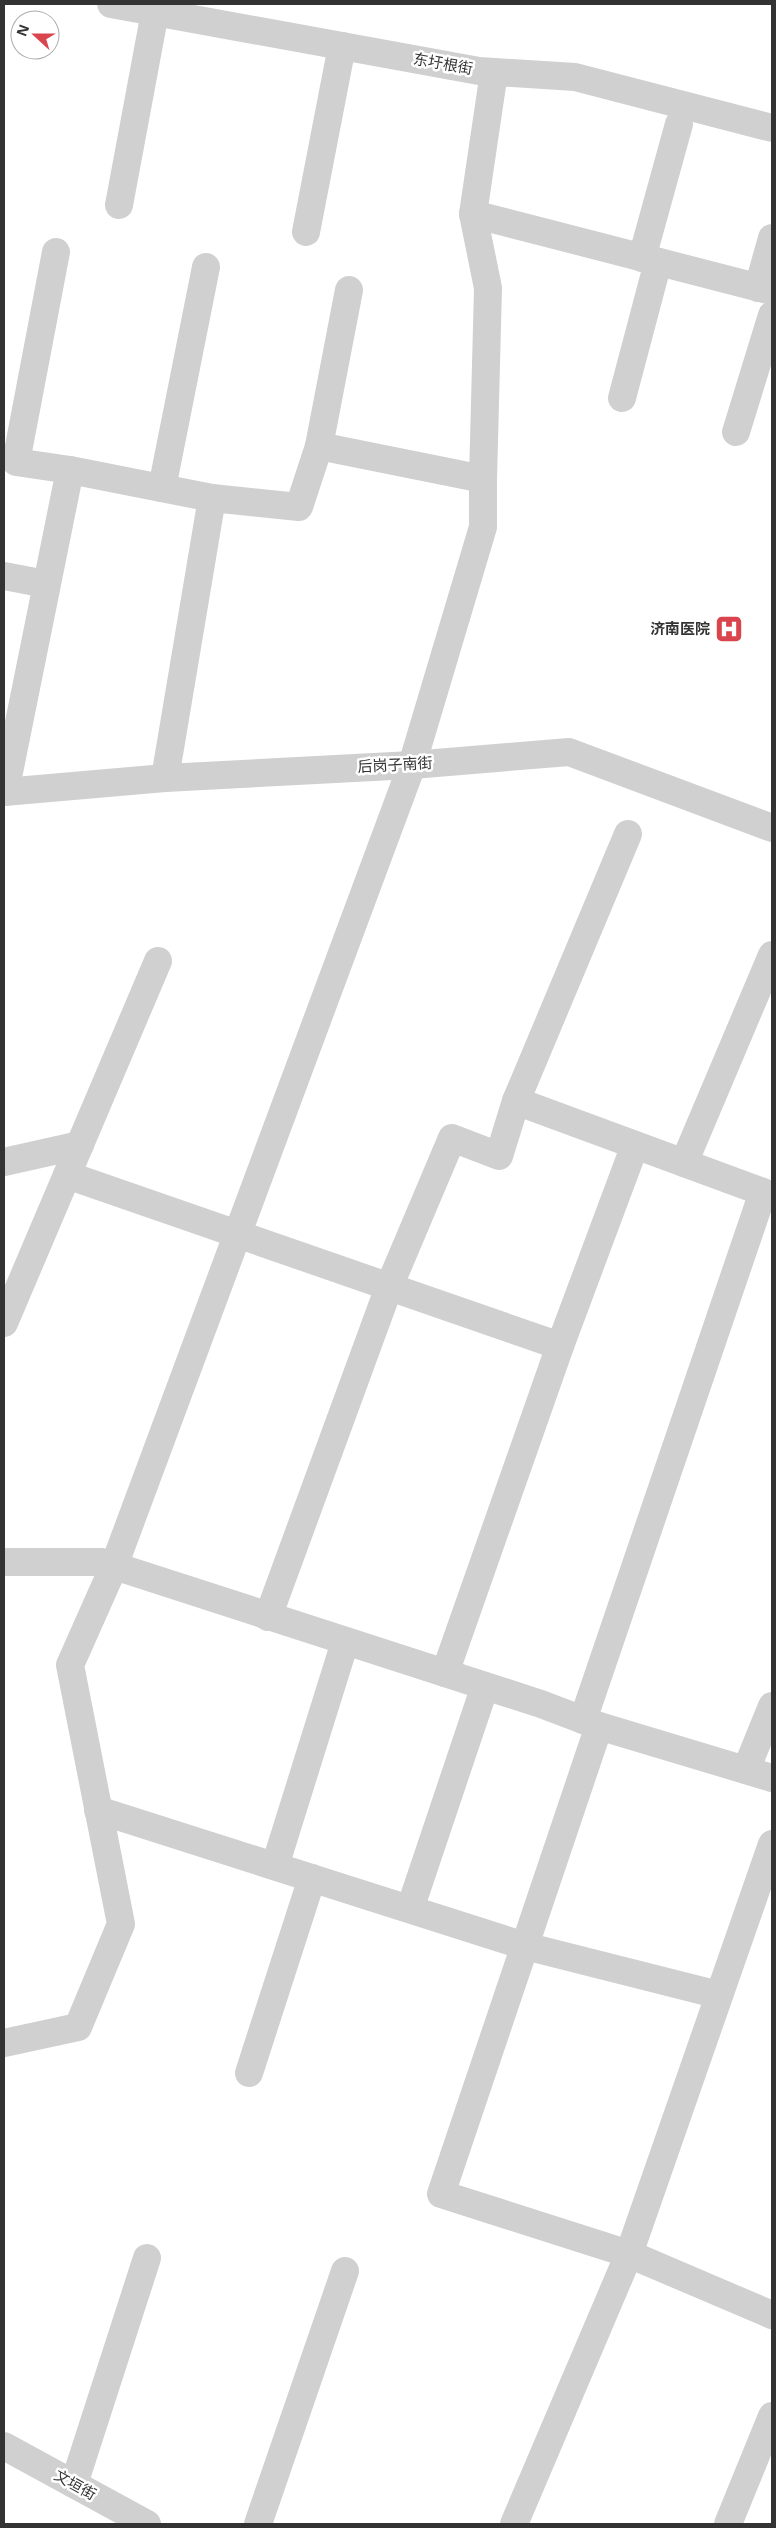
<svg xmlns="http://www.w3.org/2000/svg" width="776" height="2528" viewBox="0 0 776 2528" font-family="'Open Sans','Noto Sans SC',sans-serif">
<rect width="100%" height="100%" fill="#fff"/>
<g fill="none" stroke-linecap="round" stroke-linejoin="round">
<g stroke="#d0d0d0" stroke-width="28">
<path d="M111 4 479 71 575 77 772 128"/>
<path d="M119 205 155 12"/>
<path d="M473 214 772 291"/>
<path d="M306 232 342 46"/>
<path d="M56 252 16 462 70 470"/>
<path d="M642 258 679 124"/>
<path d="M758 288 772 238"/>
<path d="M622 398 658 262"/>
<path d="M736 432 772 315"/>
<path d="M319 446 349 290"/>
<path d="M162 488 206 267"/>
<path d="M212 498 299 507 319 446 483 479 488 288 473 214 494 72"/>
<path d="M4 576 46 584"/>
<path d="M4 792 165 778 412 765 569 752 772 828"/>
<path d="M5 792 70 470 212 498 165 778"/>
<path d="M4 1162 80 1145"/>
<path d="M684 1163 772 955"/>
<path d="M67 1175 560 1346"/>
<path d="M4 1323 158 961"/>
<path d="M4 1562H102L541 1704 599 1726 772 1778"/>
<path d="M268 1617 389 1287 452 1138 499 1156 516 1101"/>
<path d="M445 1673 560 1346 635 1145"/>
<path d="M583 1720 763 1192 516 1101 628 834"/>
<path d="M599 1726 441 2194 629 2254 772 2315"/>
<path d="M746 1770 772 1706"/>
<path d="M98 1810 525 1946 719 1995"/>
<path d="M275 1866 345 1642"/>
<path d="M410 1909 485 1686"/>
<path d="M4 2043 78 2027 121 1924 70 1665 114 1566 412 765 483 527V479"/>
<path d="M249 2073 312 1878"/>
<path d="M4 2446 147 2524"/>
<path d="M74 2484 147 2258"/>
<path d="M258 2524 345 2271"/>
<path d="M514 2524 629 2254 772 1844"/>
<path d="M728 2524 772 2416"/>
</g>
</g>
<defs>
<g id="hospital-square" transform="scale(1.4375)"><rect x="-9" y="-9" width="18" height="18" rx="4" fill="#da444c" stroke="#fff"/><path d="M-5-5h3v3.5h4V-5h3V5h-3V1.5h-4V5h-3Z" fill="#fff"/></g>
</defs>
<g fill-rule="evenodd">
<use href="#hospital-square" x="729" y="629"/>
</g>
<g text-anchor="middle" stroke-width="5" stroke-linejoin="round" paint-order="stroke">
<g font-size="15" fill="#333" stroke="#fff">
<text transform="translate(443 64) rotate(10)" y="5">东圩根街</text>
<text transform="translate(395 765) rotate(-3)" y="5">后岗子南街</text>
<text transform="translate(75 2485) rotate(29)" y="5">文垣街</text>
</g>
<g font-size="15" font-weight="bold" fill="#333" stroke="#fff" text-anchor="end">
<text x="710" y="634">济南医院</text>
</g>
</g>
<rect width="776" height="2528" fill="none" stroke="#333333" stroke-width="10"/>
<g transform="translate(35 35) rotate(291)"><circle r="24" fill="#ffffff" stroke="#adadad"/>
<path d="M0-4L9 19L0 12L-9 19Z" fill="#da444c"/>
<text y="-8" font-size="14" font-weight="bold" text-anchor="middle" fill="#333333">N</text>
</g>
</svg>
